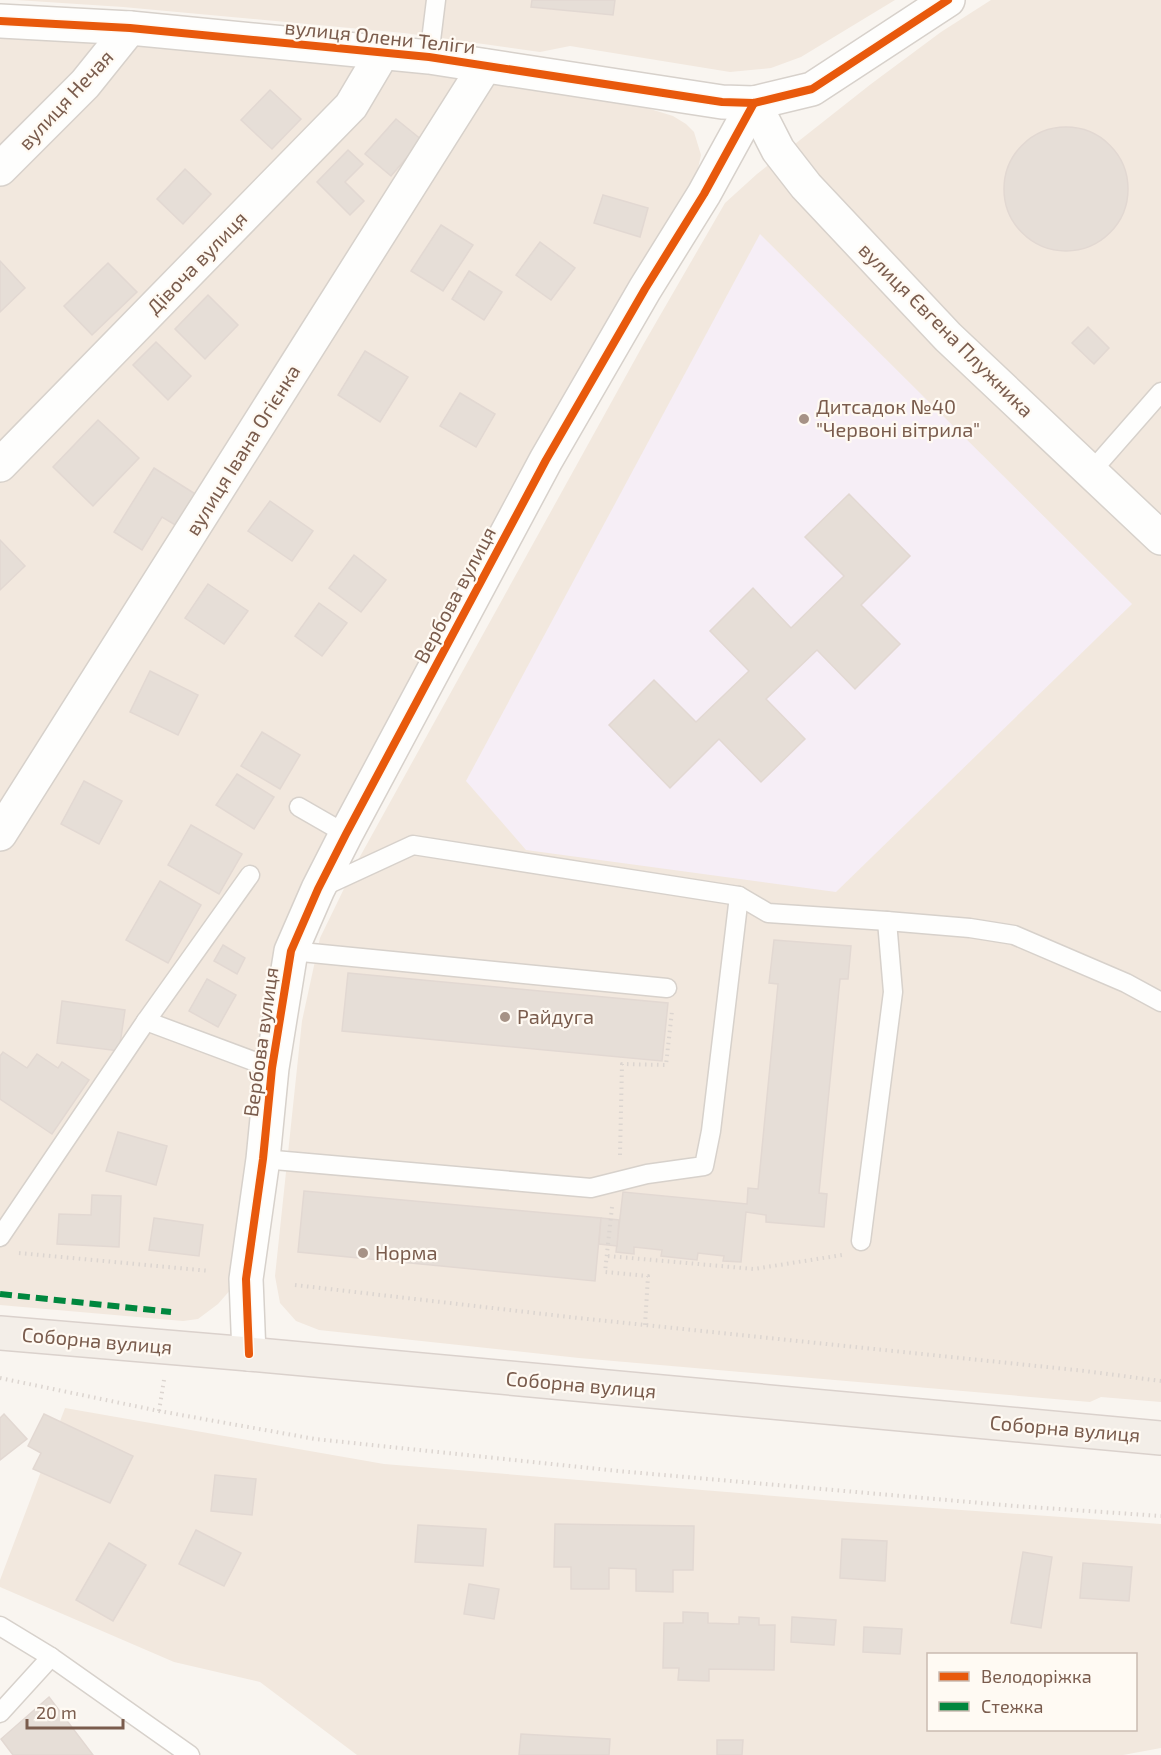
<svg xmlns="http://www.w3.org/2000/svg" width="1161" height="1755" viewBox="0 0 1161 1755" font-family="'Exo 2',sans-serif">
<rect width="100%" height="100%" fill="#f9f5f0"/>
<g fill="#f2e8de" fill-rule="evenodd">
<path d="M16 0H895L801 57 771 68 730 72 570 46 540 52 404 33 123 7Z"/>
<path d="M991 0H1161V1402L1101 1397 1090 1402 579 1358 319 1330 296 1321 280 1303 275 1276 302 1021 320 938 357 862 643 345 725 203 757 174 871 84 941 32Z"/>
<path d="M0 35 313 58 634 104 673 116 686 124 694 132 701 155 694 187 320 856 232 1288 218 1304 198 1319 183 1321 0 1305Z"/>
<path d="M65 1408 384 1464 848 1502 1161 1524V1748L1123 1755H357L260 1682 174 1662 0 1587V1580ZM928 1654H1136V1730H928Z"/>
</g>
<path fill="#f6eef6" d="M760 234 1132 604 836 892 526 850 466 781Z"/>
<g fill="#e6ded7" stroke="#e2d8d2" stroke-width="1.5">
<path d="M532 0H615L613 15 531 7Z"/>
<path d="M270 90 301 119 272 149 241 120Z"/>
<path d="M396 119 422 140 391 176 365 154Z"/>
<circle cx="1066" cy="189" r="62"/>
<path d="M348 150 363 164 345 182 364 201 350 215 317 182Z"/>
<path d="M185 169 211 194 183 224 157 199Z"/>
<path d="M603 195 648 208 640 237 594 223Z"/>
<path d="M441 225 473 245 443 291 411 271Z"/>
<path d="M540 242 575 268 551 300 516 275Z"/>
<path d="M0 261 25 288 0 312Z"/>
<path d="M108 263 137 292 92 335 64 306Z"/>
<path d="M469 271 502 292 484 320 452 299Z"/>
<path d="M208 295 238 325 205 359 175 329Z"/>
<path d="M1088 327 1109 348 1094 364 1072 343Z"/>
<path d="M156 342 191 376 168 400 133 365Z"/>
<path d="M365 351 408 377 380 422 338 395Z"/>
<path d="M460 393 495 414 476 447 440 426Z"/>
<path d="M98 420 139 458 93 506 53 467Z"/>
<path d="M154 468 197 495 177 526 162 517 142 550 114 532Z"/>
<path d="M849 494 910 556 861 605 900 644 855 689 817 650 766 699 805 739 761 782 719 739 670 788 609 725 654 680 696 722 749 671 710 631 753 588 791 628 844 576 805 537Z"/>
<path d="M270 501 313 531 292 561 248 531Z"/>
<path d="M0 540 25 566 0 590Z"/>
<path d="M354 555 386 580 361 612 329 588Z"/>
<path d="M208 584 248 611 224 644 185 618Z"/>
<path d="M319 603 347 623 322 656 295 636Z"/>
<path d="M150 671 198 695 178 735 130 712Z"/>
<path d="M262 732 300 755 280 789 241 766Z"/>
<path d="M237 774 274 797 254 829 216 805Z"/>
<path d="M84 781 122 801 99 844 61 824Z"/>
<path d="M191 825 242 854 219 894 168 865Z"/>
<path d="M160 881 201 905 168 963 126 940Z"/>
<path d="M774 940 851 946 848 979H840L819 1193 827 1194 824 1227 766 1222V1215L746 1212 741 1262 723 1261 724 1256 698 1253 697 1260 661 1256 662 1250 634 1247V1254L616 1252 623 1192 747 1204 748 1188 758 1189 778 984 769 983Z"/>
<path d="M223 945 245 958 237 974 214 961Z"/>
<path d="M348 973 668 1003 662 1061 342 1031Z"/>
<path d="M207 979 236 995 218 1027 189 1011Z"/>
<path d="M62 1001 125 1010 119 1051 57 1043Z"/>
<path d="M3 1052 27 1068 37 1054 58 1068 62 1062 89 1080 52 1134 0 1099V1056Z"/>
<path d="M118 1132 167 1146 156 1185 106 1171Z"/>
<path d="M304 1191 601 1218 595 1281 298 1252Z"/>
<path d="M92 1195 121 1196 119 1247 57 1244 59 1214 91 1215Z"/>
<path d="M154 1218 203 1225 199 1256 149 1250Z"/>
<path d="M601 1218 619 1220 617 1246 599 1244Z"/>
<path d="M4 1414 27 1439 0 1460V1418Z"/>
<path d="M44 1414 133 1456 110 1503 33 1469 41 1453 28 1446Z"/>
<path d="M215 1475 256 1479 252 1515 211 1511Z"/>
<path d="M555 1524 694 1526 693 1570H673V1592L636 1591V1569L609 1568V1589H571V1567H554Z"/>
<path d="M418 1525 486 1529 483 1566 415 1562Z"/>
<path d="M196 1530 241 1553 224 1586 179 1564Z"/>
<path d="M842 1539 887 1541 885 1581 840 1578Z"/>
<path d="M109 1543 146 1565 113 1621 76 1600Z"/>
<path d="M1023 1552 1052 1557 1041 1628 1011 1623Z"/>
<path d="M1083 1563 1132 1567 1129 1601 1080 1598Z"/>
<path d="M469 1584 499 1589 494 1619 464 1614Z"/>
<path d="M683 1612 708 1613V1623L739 1624V1617L759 1618V1625H775L774 1670 709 1669V1681L678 1680 679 1668H663L664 1623H683Z"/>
<path d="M792 1617 836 1620 834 1645 791 1642Z"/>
<path d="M864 1627 902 1629 900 1654 863 1652Z"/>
<path d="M49 1697 93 1755H13L1 1739Z"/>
<path d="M521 1734 610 1739 609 1755H519Z"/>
<path d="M717 1740H743L742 1755H717Z"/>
</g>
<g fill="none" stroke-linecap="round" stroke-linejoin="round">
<g stroke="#d7d1cb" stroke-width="21">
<g id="service">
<path d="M429 57 436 0"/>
<path d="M1090 473 1161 392"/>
<path d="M299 807 346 834"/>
<path d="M320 888 413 845 739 896 768 913 887 921 970 928 1014 935 1126 983 1161 1002"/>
<path d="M291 951 667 988"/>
<path d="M146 1021 272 1068"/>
<path d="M263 1159 591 1188 647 1174 704 1166 711 1131 739 896"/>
<path d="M0 1237 146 1021 250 875"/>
<path d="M861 1241 893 992 887 921"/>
<path d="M0 1626 51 1657 190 1755"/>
<path d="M0 1713 51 1657"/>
</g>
</g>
<g stroke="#d7d1cb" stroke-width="36">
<g id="minor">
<path d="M0 21 130 28 429 57 722 102 754 103 812 89 948 0"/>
<path d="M754 103 778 150 806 186 948 337 1161 538"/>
<path d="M0 169 85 84 130 28"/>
<path d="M0 465 351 106 383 52"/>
<path d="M0 834 485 66"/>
<path d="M249 1354 246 1279 263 1159 272 1068 291 951 318 889 346 834 546 460 645 289 704 194 754 103"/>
</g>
</g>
<g stroke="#dad1cc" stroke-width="36">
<path id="primary" d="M0 1333 249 1354 1161 1438"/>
</g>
<g stroke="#dcd5d0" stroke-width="4" stroke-dasharray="1.5 4.5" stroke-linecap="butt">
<path d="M620 1155 622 1064 666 1065 672 1011"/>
<path d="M612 1207 605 1272 648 1276 645 1325"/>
<path d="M19 1253 210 1271"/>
<path d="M608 1256 754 1269 842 1255"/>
<path d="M295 1285 578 1318 1085 1371 1161 1381"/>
<path d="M0 1378 159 1411 315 1439 618 1471 1015 1506 1161 1516"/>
<path d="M159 1411 164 1380"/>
</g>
<use href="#service" stroke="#fefefd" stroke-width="18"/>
<use href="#minor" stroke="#fefefd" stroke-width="33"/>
<use href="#primary" stroke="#f3eee8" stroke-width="33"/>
<path stroke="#00873e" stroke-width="6" stroke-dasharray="12 6" stroke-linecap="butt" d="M0 1294 171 1312"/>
<g stroke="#fffaf3" stroke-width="11">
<g id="cycleway">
<path d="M0 21 130 28 429 57 722 102 754 103 812 89 948 0"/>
<path d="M249 1354 246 1279 263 1159 272 1068 291 951 318 889 346 834 546 460 645 289 704 194 754 103"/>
</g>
</g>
<use href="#cycleway" stroke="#e8590c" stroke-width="8"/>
</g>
<g fill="#a69286" stroke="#fffaf3" stroke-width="2">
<circle cx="804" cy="419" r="6"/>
<circle cx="505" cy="1017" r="6"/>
<circle cx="363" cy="1253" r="6"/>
</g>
<g text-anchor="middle" stroke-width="4.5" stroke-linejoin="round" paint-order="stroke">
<g font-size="20" fill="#7a5c4d" stroke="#fffaf3">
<text transform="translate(380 37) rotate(6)" y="7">вулиця Олени Теліги</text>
<text transform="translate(66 100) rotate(-47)" y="7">вулиця Нечая</text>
<text transform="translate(197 263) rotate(-46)" y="7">Дівоча вулиця</text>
<text transform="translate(946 330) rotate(45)" y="7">вулиця Євгена Плужника</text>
<text transform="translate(243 450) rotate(-58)" y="7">вулиця Івана Огієнка</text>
<text transform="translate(455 595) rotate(-62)" y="7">Вербова вулиця</text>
<text transform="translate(261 1042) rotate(-82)" y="7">Вербова вулиця</text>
<text transform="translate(97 1341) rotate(5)" y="7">Соборна вулиця</text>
<text transform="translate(581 1385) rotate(5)" y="7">Соборна вулиця</text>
<text transform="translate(1065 1429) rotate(5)" y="7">Соборна вулиця</text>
</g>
<g font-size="20" fill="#7a5c4d" stroke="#fffaf3" text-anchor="start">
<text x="816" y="414">Дитсадок №40<tspan x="816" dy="23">"Червоні вітрила"</tspan></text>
<text x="517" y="1024">Райдуга</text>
<text x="375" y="1260">Норма</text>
</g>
</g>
<rect x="927" y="1653" width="210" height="78" fill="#fffaf3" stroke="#cabbb1" stroke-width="1.5"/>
<rect x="939" y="1672" width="30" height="9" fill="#e8590c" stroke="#cabbb1" stroke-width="1.5"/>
<text x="981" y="1683" font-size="18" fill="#7a5c4d">Велодоріжка</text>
<rect x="939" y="1702" width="30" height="9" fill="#00873e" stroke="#cabbb1" stroke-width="1.5"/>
<text x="981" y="1713" font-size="18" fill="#7a5c4d">Стежка</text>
<path d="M27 1719v9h96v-9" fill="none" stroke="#7a5c4d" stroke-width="3"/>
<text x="36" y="1719" font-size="18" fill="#7a5c4d" stroke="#fffaf3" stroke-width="4.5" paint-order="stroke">20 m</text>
</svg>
